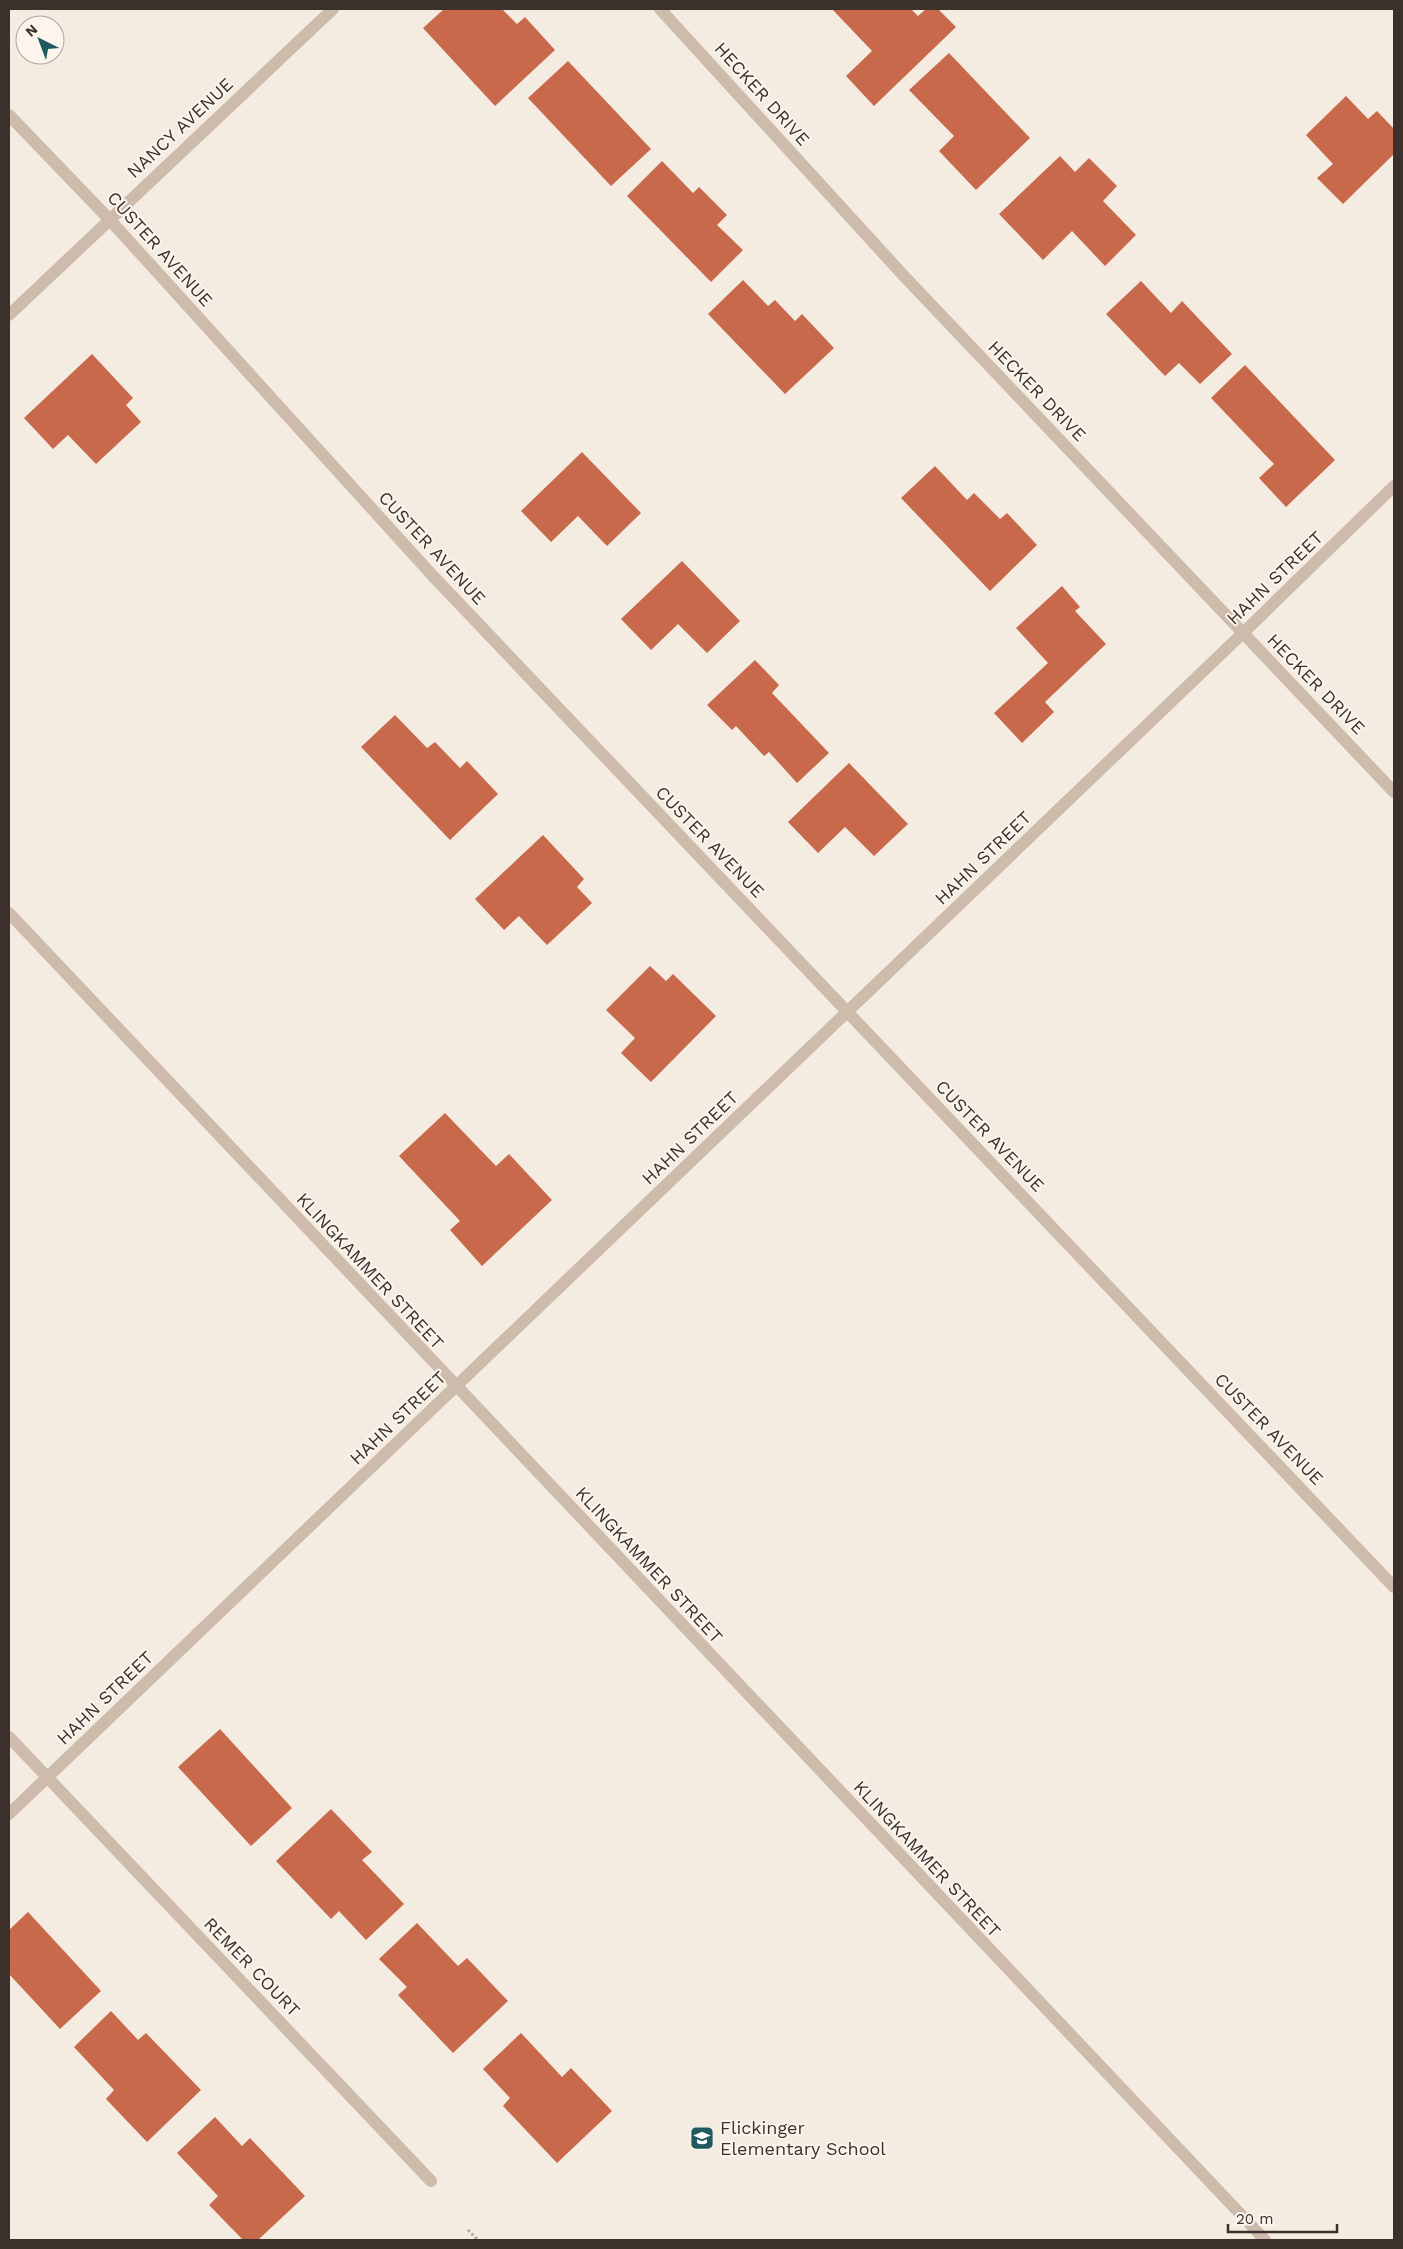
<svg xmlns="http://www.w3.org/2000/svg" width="1403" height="2249" viewBox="0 0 1403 2249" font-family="'Work Sans',sans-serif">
<rect width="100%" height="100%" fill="#f4ebe1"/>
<g fill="#c8694b">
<path d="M444 9H502L517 24 525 17 555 50 495 106 423 28Z"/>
<path d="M832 9H911L918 16 926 9H938L956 27 874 106 846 76 872 51Z"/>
<path d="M949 53 1030 138 976 190 939 151 954 136 909 90Z"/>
<path d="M568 61 651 149 611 186 528 98Z"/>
<path d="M1346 96 1368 119 1377 111 1394 129V154L1343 204 1317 178 1333 164 1306 135Z"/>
<path d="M1060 156 1075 172 1089 158 1117 186 1103 201 1136 235 1105 266 1072 231 1043 260 999 214Z"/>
<path d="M662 161 693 193 699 187 727 215 717 225 743 250 711 282 627 196Z"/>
<path d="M743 280 768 306 775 300 795 321 802 314 834 348 785 394 708 314Z"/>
<path d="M1141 281 1171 313 1182 301 1232 354 1200 384 1179 363 1165 376 1106 314Z"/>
<path d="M92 354 133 398 126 405 141 422 96 464 68 435 53 449 24 418Z"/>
<path d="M1245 365 1335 460 1286 507 1259 478 1274 464 1211 398Z"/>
<path d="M582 452 641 513 607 546 578 516 551 542 521 511Z"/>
<path d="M935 466 967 500 974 493 1000 519 1007 513 1037 545 990 591 901 498Z"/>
<path d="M682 561 740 621 707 653 678 624 651 650 621 619Z"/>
<path d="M1062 586 1080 607 1075 611 1106 644 1045 702 1054 712 1022 743 994 713 1048 663 1016 628Z"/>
<path d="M755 660 779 685 772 693 829 753 797 783 769 752 764 756 736 726 732 730 707 705Z"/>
<path d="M395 715 427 748 435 742 460 768 467 761 498 794 450 840 361 747Z"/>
<path d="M849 763 908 824 874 856 845 827 818 853 788 822Z"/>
<path d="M543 835 584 879 577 887 592 903 547 945 519 916 504 930 475 899Z"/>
<path d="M650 966 666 981 673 974 716 1016 651 1082 621 1053 635 1038 606 1010Z"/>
<path d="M445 1113 496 1166 509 1154 552 1200 482 1266 450 1230 460 1221 399 1156Z"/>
<path d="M220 1729 292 1808 251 1846 178 1767Z"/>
<path d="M331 1809 372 1852 362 1860 404 1904 366 1940 339 1911 331 1919 276 1861Z"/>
<path d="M28 1912 101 1991 60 2029 9 1974V1930Z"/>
<path d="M417 1923 458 1966 467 1958 508 2001 453 2053 398 1995 407 1987 379 1959Z"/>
<path d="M111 2011 138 2040 146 2033 201 2090 147 2142 106 2099 114 2090 74 2047Z"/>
<path d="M521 2033 562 2077 571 2068 612 2111 557 2163 503 2106 510 2098 483 2069Z"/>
<path d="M215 2117 242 2146 250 2138 305 2196 258 2240H243L209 2205 218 2196 177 2153Z"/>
</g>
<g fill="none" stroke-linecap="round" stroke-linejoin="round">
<path stroke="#b9a596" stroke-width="3" stroke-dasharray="2.5 2.5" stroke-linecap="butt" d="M468 2230 478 2240"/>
<g stroke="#cdbbac" stroke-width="12">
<path d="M660 9 903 275 1394 792"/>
<path d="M9 115 109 219 432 575 1394 1587"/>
<path d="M9 315 333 9"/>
<path d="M9 913 1265 2240"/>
<path d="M9 1737 431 2181"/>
<path d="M9 1814 1243 633 1394 486"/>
</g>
</g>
<defs>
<g id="school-square" transform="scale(1.25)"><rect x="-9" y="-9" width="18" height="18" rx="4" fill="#1f5a5e" stroke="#fbf5ee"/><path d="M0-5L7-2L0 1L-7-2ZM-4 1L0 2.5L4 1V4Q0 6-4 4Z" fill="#fff"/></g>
</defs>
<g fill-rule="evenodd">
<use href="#school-square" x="702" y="2138"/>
</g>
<g text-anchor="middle" stroke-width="4" stroke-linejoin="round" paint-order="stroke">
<g font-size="18" fill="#3b302b" stroke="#fbf5ee">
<text transform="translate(762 94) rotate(48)" y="6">HECKER DRIVE</text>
<text transform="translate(180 128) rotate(-43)" y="6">NANCY AVENUE</text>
<text transform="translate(160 249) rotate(48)" y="6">CUSTER AVENUE</text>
<text transform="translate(1037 391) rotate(46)" y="6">HECKER DRIVE</text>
<text transform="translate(432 548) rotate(47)" y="6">CUSTER AVENUE</text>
<text transform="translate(1275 578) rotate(-44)" y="6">HAHN STREET</text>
<text transform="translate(1316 684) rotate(46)" y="6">HECKER DRIVE</text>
<text transform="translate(710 842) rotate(46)" y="6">CUSTER AVENUE</text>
<text transform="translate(983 858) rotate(-44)" y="6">HAHN STREET</text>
<text transform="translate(990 1136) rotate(46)" y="6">CUSTER AVENUE</text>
<text transform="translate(690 1138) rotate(-44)" y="6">HAHN STREET</text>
<text transform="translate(370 1271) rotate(47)" y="6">KLINGKAMMER STREET</text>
<text transform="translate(398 1418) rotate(-44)" y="6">HAHN STREET</text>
<text transform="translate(1269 1429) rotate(46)" y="6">CUSTER AVENUE</text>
<text transform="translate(649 1565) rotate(47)" y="6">KLINGKAMMER STREET</text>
<text transform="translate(105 1698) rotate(-44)" y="6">HAHN STREET</text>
<text transform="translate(927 1859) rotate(47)" y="6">KLINGKAMMER STREET</text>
<text transform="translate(252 1967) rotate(46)" y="6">REMER COURT</text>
</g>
<g font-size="18" fill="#3b302b" stroke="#fbf5ee" text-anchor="start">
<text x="720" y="2134">Flickinger<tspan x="720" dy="21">Elementary School</tspan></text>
</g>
</g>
<rect width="1403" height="2249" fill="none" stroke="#3b302b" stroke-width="20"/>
<g transform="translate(40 40) rotate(318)"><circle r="24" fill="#fbf5ee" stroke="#aea6a0"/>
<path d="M0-4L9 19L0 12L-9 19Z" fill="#1f5a5e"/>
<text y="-8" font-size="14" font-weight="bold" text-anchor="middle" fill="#3b302b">N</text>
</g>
<path d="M1228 2224v8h109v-8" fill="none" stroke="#3b302b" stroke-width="2.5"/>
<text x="1236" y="2224" font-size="15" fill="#3b302b" stroke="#fbf5ee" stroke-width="4" paint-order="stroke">20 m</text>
</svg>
